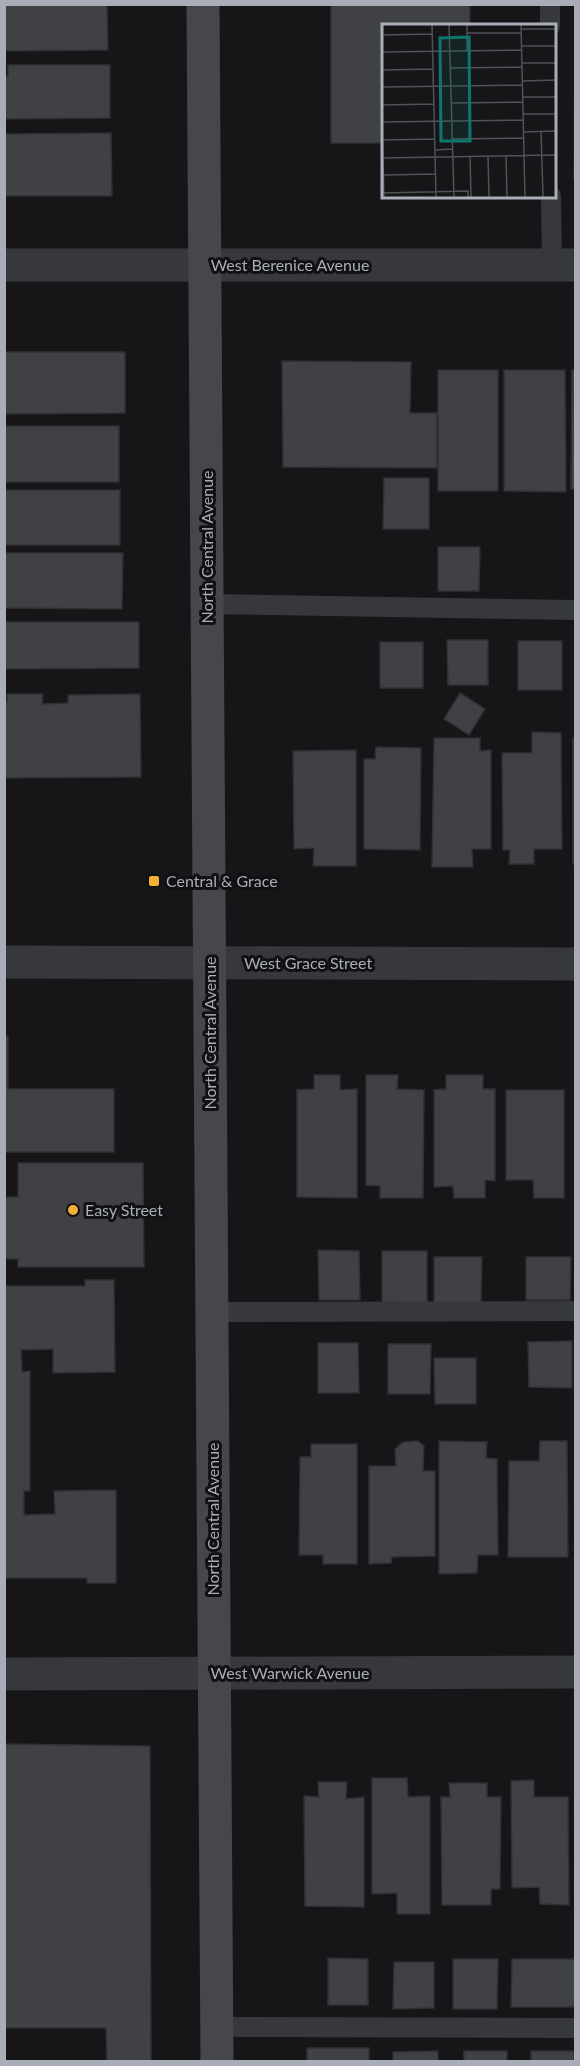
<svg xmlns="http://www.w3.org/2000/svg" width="580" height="2066" viewBox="0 0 580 2066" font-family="Lato,sans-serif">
<rect width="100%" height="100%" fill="#161618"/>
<g fill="#404145" stroke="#303034" stroke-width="1.5">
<path d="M4 4H107L108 50 4 51Z"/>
<path d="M331 4H470V26H384V143H331Z"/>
<path d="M575 58H576V180H574Z"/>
<path d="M8 65H110V118L4 119V76H8Z"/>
<path d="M111 133 112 196H4V134Z"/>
<path d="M4 352H125V413L4 414Z"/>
<path d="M282 361 411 362 410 413H437V468L283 467Z"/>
<rect x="438" y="370" width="60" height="121"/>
<path d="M504 370H565L566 492 504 491Z"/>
<path d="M572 370H576V489H571Z"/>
<rect x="4" y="426" width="115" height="56"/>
<path d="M384 478H429V529H383Z"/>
<rect x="4" y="490" width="116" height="55"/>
<path d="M438 547H480L479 591H438Z"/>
<path d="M4 553H123L122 609 4 608Z"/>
<path d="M4 622H139V668L4 669Z"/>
<path d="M447 640H488V685H448Z"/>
<rect x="518" y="641" width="44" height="49"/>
<rect x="380" y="642" width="43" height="46"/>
<path d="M460 693 485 709 469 735 444 719Z"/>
<path d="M7 694H43L42 704 68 703V695L140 694 141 777 4 778V702H7Z"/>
<path d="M532 732 561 733 562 849H534V864H509L510 850H503L502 753H532Z"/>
<path d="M434 738H480V751L491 750V849H472L473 867H432Z"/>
<rect x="573" y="738" width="3" height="126"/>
<path d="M376 747 421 748 420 850 364 849V759H375Z"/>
<path d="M356 750V866H313L314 848 294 849 293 751Z"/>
<path d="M4 1036H8V1089H114V1152H4Z"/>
<path d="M314 1075H340V1090L357 1089V1198L297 1197V1090L314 1089Z"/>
<path d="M366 1075H398L397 1089 424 1090 423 1198H380V1186L366 1185Z"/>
<path d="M446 1075H483V1089H495V1181L485 1180V1198H454L453 1186 434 1187V1090L446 1089Z"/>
<path d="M506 1090H564V1198H534L533 1180H506Z"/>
<path d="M18 1163H143L144 1267H18V1259H4V1197H18Z"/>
<path d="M318 1250 359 1251 360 1300H319Z"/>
<path d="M382 1251H427V1303L382 1302Z"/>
<path d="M434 1257H482L481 1303H434Z"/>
<path d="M526 1257H571L570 1300H526Z"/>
<path d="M85 1280H114L115 1372 53 1373V1349L21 1350 22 1372 30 1371V1491H24V1515L55 1514 54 1491 116 1490V1583H87V1578H4V1286H85Z"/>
<path d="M572 1341V1388L529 1387 528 1342Z"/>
<path d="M318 1343H358L359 1393H318Z"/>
<path d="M388 1344H431L430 1394H388Z"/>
<path d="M434 1358H476V1404H435Z"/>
<path d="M418 1441 424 1446 423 1471H435V1556L392 1557 391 1563 369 1564V1466H396L395 1449 403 1442Z"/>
<path d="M439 1441 487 1442 486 1458 497 1459 498 1555H478L477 1573 439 1574Z"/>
<path d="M540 1441H567L568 1557H508L509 1461H539Z"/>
<path d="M311 1444H357V1564H323V1555H299L300 1457H311Z"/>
<path d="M4 1744 150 1746 151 2062H107L106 2028H4Z"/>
<path d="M372 1778H407L408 1797 430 1796V1914H397V1893L372 1894Z"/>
<path d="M534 1780V1797H568L569 1905 540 1904 539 1887 512 1888 511 1781Z"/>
<path d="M318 1782H347L346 1799 364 1797V1907L305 1906 304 1796 319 1797Z"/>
<path d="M449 1783H487V1797H501L500 1889H491V1905H442L441 1797H450Z"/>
<path d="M328 1958 368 1959V2005H328Z"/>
<path d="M453 1959H498L497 2009H453Z"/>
<path d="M512 1959H576V2007H511Z"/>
<path d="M394 1962H434V2008L393 2009Z"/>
<rect x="307" y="2048" width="62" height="14"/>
<path d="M438 2051V2062H393V2052Z"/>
<rect x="464" y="2051" width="43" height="11"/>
<rect x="531" y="2051" width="43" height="11"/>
</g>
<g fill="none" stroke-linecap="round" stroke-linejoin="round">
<g stroke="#37383d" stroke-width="20">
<path d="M550 4V26"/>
<path d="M551 196 552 265"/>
<path d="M207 604 576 610"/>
<path d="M212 1312 576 1311"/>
<path d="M217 2027 576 2028"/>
</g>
<g stroke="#37383d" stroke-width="33">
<path d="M4 265H576"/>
<path d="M4 962 576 964"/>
<path d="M4 1674 576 1672"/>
</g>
<path stroke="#45474d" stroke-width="33" d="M203 4 217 2062"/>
</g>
<g fill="#f2b134" stroke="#111113" stroke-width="2">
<rect x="148" y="875" width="12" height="12" rx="3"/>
<circle cx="73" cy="1210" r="6"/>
</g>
<g text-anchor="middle" stroke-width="6" stroke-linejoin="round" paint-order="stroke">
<g font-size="16" fill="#a8adb8" stroke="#111113">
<text x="290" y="271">West Berenice Avenue</text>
<text transform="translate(207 547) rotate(-90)" y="6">North Central Avenue</text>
<text x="308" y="969">West Grace Street</text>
<text transform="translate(210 1033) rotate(-90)" y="6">North Central Avenue</text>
<text transform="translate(213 1519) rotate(-90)" y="6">North Central Avenue</text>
<text x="290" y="1679">West Warwick Avenue</text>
</g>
<g font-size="16" fill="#a8adb8" stroke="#111113" text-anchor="start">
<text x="166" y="887">Central &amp; Grace</text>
<text x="85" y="1216">Easy Street</text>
</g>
</g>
<g transform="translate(382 24)">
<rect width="174" height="174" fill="#161618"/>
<path fill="none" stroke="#505258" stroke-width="1.5" d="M50 0 54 174M67 0 72 174M85 0V27M139 0 143 174M139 5H174M85 9H139M0 11 50 10M140 22H174M0 28 139 26M140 39H174M69 44 140 43M0 46 51 45M140 57 174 56M0 63 140 61M141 73H174M69 79 141 78M0 81 52 80M141 90H174M0 98 141 96M0 100 2 174M159 107 161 174M141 108 174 107M70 115 142 114M1 116 53 115M53 126 71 125M88 132 89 174M106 132 107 174M124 132 125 174M0 134 174 131M2 151 54 150M0 169 86 167V174"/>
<path fill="#0f766e" fill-opacity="0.15" stroke="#0f766e" stroke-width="3" d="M87 13 88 117H59L58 14Z"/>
<rect width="174" height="174" fill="none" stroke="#a8adb8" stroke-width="3"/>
</g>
<rect width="580" height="2066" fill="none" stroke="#a8adb8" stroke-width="12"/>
</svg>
